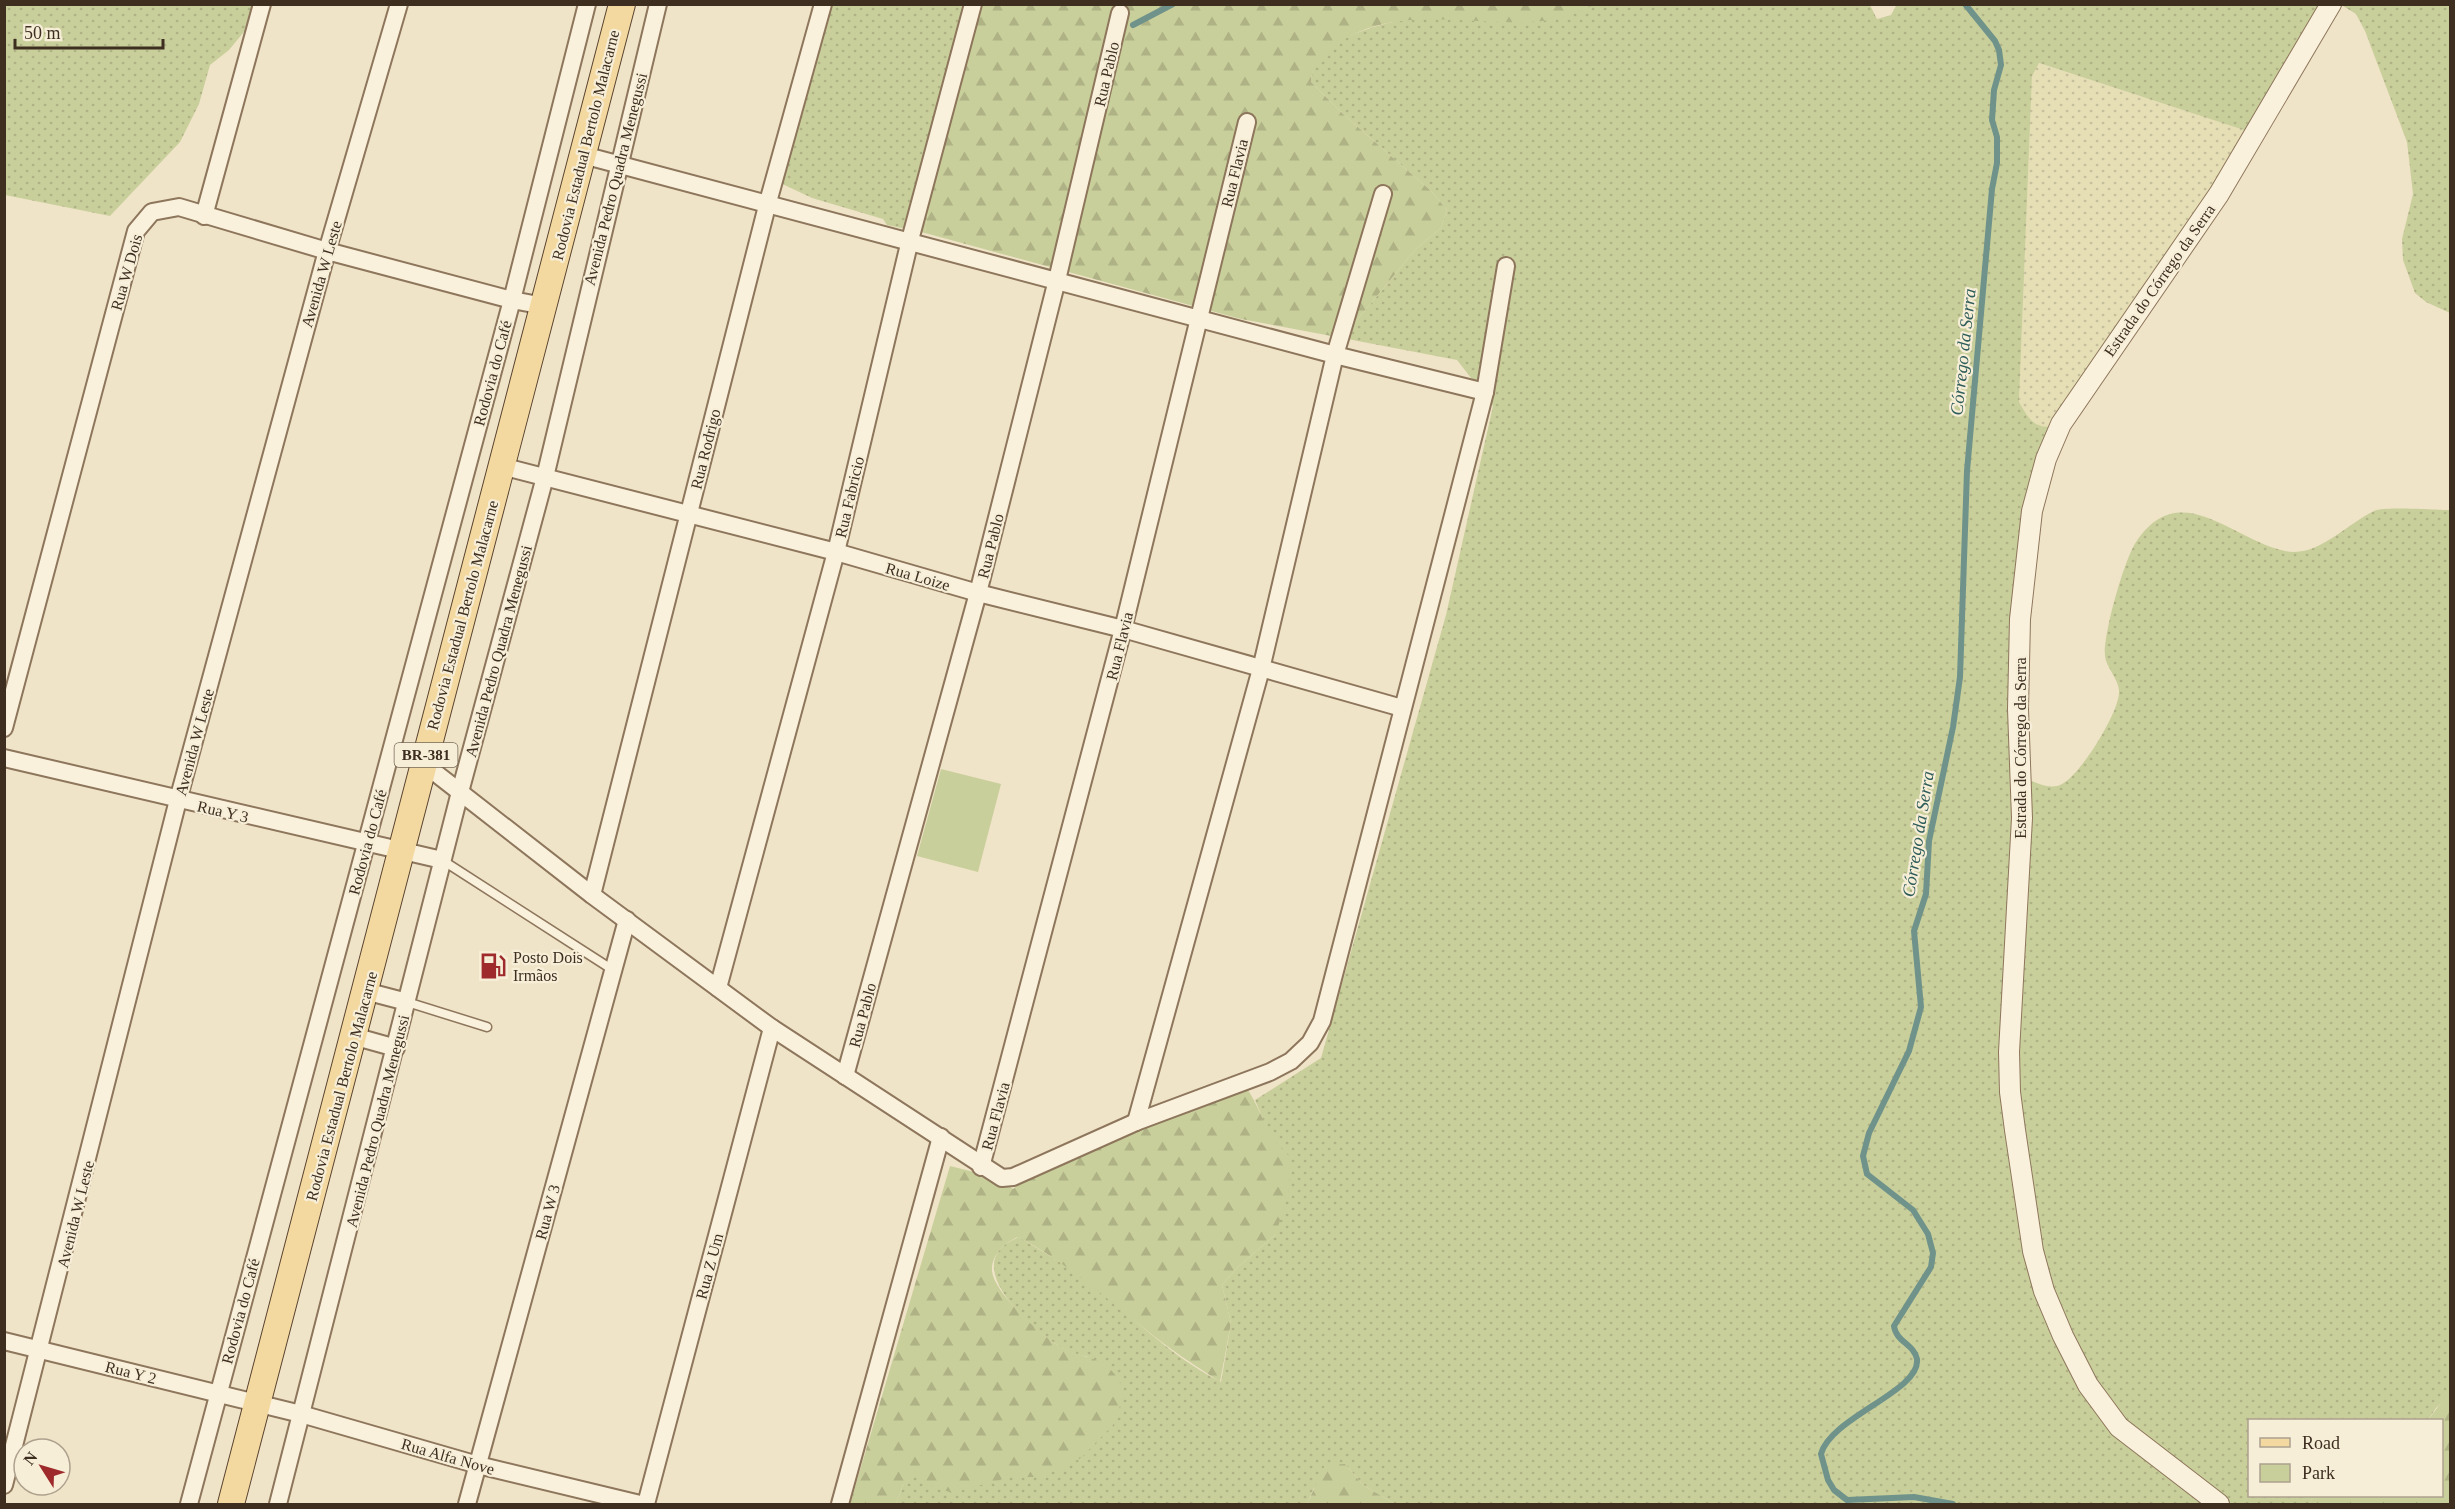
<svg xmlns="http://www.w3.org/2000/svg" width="2455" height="1509" viewBox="0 0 2455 1509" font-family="'Times New Roman',serif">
<defs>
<pattern id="farmland-dots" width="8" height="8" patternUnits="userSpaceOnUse" patternTransform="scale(1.5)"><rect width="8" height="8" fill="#e6deb5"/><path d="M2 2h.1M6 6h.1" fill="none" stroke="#c6bf9b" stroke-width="1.8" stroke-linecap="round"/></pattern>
<pattern id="green-dots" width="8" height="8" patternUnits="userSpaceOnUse" patternTransform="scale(1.5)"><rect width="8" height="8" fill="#c9cf9b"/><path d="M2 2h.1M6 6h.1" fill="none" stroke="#aeb285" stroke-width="1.8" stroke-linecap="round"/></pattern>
<pattern id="forest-firs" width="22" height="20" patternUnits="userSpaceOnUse" patternTransform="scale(1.5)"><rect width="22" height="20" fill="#c9cf9b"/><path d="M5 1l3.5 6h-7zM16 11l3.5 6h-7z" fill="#aeb285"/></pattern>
</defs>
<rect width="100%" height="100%" fill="#f0e4c8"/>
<path fill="url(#farmland-dots)" d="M2038 63 2256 134 2059 426 2043 428 2029 420 2019 403 2032 76Z"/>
<g fill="url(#green-dots)">
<path d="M1594 4 1870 5 1877 19 1891 15 1897 4 2450 5V313L2426 302 2415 293 2403 260 2402 239 2413 194 2407 142 2365 31 2356 14 2343 6 2336 7 2256 134 2039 63 2032 76 2019 402C2031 423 2035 429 2059 426L2016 626 2028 779C2038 784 2051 790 2062 784 2081 774 2118 714 2119 693 2120 680 2106 668 2105 656 2103 635 2124 560 2136 542 2180 476 2232 540 2285 551 2318 558 2346 524 2374 511 2384 506 2436 510 2450 510V1395L2436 1408 2428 1420H2250V1496H2314L2309 1504H1395L1363 1485 1345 1464 1314 1488 1307 1504H896L903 1485 916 1474C943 1494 978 1481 1008 1477 1019 1475 1031 1477 1042 1477L1088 1357C1081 1355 1073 1354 1066 1350 1034 1333 953 1262 1019 1237 1041 1251 1064 1263 1085 1279 1129 1313 1171 1357 1221 1382L1231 1323 1222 1285 1238 1267 1276 1234 1272 1141 1255 1100 1321 1058 1446 615 1493 406 1457 360 1342 338 1416 249 1441 228 1447 210 1431 191 1343 114 1311 82C1312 77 1312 69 1314 64 1324 38 1391 20 1416 18 1442 16 1469 21 1495 21 1528 21 1564 19 1594 4Z"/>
<path d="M4 5H263L257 16 229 50 210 65 199 104 180 142 110 216 5 195Z"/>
<path d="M820 5H978L936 152 925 233 887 225 883 219 812 198 776 181Z"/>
</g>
<g fill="url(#forest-firs)">
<path d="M978 5H1594C1577 12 1561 19 1542 21 1473 28 1399 2 1337 44 1318 56 1314 59 1311 82L1343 114 1431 191 1447 210 1441 228 1416 249 1342 338 1241 319 925 233 936 152Z"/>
<path d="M1246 1087C1263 1112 1265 1135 1289 1156L1290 1186 1276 1234 1238 1267 1222 1285 1231 1323 1220 1382C1203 1370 1184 1359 1167 1346 1117 1309 1074 1266 1018 1237 1005 1242 991 1255 992 1271 994 1293 1041 1335 1059 1346 1075 1356 1096 1356 1110 1369 1116 1374 1121 1385 1125 1392L1113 1425 1081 1458 1042 1477H1010L952 1493 930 1485 916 1475 903 1485 896 1504H850L950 1166 998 1178 1013 1189 1059 1150Z"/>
<path d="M2447 1395H2450V1504H2309L2314 1496H2442V1420H2428Z"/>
<path d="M1345 1464 1363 1485 1395 1504H1307L1325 1465Z"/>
</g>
<path fill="#c9cf9b" d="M941 769 1001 784 978 872 917 856Z"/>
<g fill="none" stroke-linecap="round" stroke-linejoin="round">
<g stroke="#6f938a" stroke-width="6">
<path d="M1133 25 1173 4"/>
<path d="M1953 1504 1914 1497 1847 1500 1834 1490 1828 1480 1821 1454C1831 1417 1921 1391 1917 1359 1914 1344 1896 1342 1894 1326L1931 1267 1933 1253 1928 1234 1913 1210 1867 1174 1863 1156 1869 1133 1909 1051 1921 1007 1914 931 1926 894 1929 841 1953 727 1960 677 1967 471 1992 189 1997 163V137L1992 120 1994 90 2001 65 1999 50 1995 41 1965 4"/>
</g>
<g stroke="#8d765c" stroke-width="11">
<g id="service">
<path d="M442 860 613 970"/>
<path d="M407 1002 487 1027"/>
</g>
</g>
<g stroke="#8d765c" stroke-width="20">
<g id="minor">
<path d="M583 155 1335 355 1485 392"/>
<path d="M204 216 262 4"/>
<path d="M501 466 836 552 978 593 1123 629 1402 708"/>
<path d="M4 728 136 231 152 212 179 207 327 251 512 300 544 306"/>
<path d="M4 758 442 860"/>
<path d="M424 764 592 895 772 1028 1002 1178 1013 1177 1136 1122 1270 1072 1291 1061 1310 1043 1322 1021 1485 392 1506 266"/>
<path d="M592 895 768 202 823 4"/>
<path d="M718 988 836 552 910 240 973 4"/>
<path d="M365 991 407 1002"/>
<path d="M353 1036 396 1048"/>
<path d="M845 1076 978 593 1057 280 1120 13"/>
<path d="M1136 1122 1261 669 1335 355 1383 194"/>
<path d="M981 1167 1123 629 1247 122"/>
<path d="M4 1341 301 1414 478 1465 640 1504"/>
<path d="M4 1485 178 800 327 251 399 4"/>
<path d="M189 1504 512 300 587 4"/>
<path d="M278 1504 460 792 545 477 658 4"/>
<path d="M467 1504 627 920"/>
<path d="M646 1504 772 1028"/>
<path d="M840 1504 941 1137"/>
</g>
</g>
<g stroke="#8d765c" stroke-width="22">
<path id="tertiary" d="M2219 1504 2119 1427 2088 1385 2063 1336 2044 1291 2033 1251 2015 1130 2010 1092 2009 1052 2022 818 2018 709 2020 619 2032 511 2046 459 2061 424 2219 194 2331 4"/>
</g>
<g stroke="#5b4430" stroke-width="28">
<path id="primary" d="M231 1504 622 4"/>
</g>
<use href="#service" stroke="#faf1dc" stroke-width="8"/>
<use href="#minor" stroke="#faf1dc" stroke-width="16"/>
<use href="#tertiary" stroke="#faf1dc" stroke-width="20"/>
<use href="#primary" stroke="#f3d9a0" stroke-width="26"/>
</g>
<defs>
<g id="fuel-bare" transform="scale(2.07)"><path d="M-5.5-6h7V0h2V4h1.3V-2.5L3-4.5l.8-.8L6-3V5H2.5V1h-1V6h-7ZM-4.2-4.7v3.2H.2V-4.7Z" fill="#9e2a2b" stroke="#f7eed8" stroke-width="2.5" paint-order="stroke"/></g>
</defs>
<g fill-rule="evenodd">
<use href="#fuel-bare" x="493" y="966"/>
</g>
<g text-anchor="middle" stroke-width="4.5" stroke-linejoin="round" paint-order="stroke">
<rect fill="#f7eed8" stroke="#756857" stroke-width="1.5" x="394.5" y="743" width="63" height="24" rx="4.5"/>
<g font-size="15" font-weight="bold" fill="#3d2e20">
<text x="426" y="760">BR-381</text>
</g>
<g font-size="16" fill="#3d2e20" stroke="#f7eed8">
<text transform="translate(1106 74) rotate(-77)" y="6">Rua Pablo</text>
<text transform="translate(585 145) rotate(-76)" y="6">Rodovia Estadual Bertolo Malacarne</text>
<text transform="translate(1234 173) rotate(-76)" y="6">Rua Flavia</text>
<text transform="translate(615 179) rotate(-76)" y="6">Avenida Pedro Quadra Menegussi</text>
<text transform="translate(126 272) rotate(-74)" y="6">Rua W Dois</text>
<text transform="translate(321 274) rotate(-74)" y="6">Avenida W Leste</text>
<text transform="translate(2159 280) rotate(-55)" y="6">Estrada do Córrego da Serra</text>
<text transform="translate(492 373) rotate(-75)" y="6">Rodovia do Café</text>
<text transform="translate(705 449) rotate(-76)" y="6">Rua Rodrigo</text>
<text transform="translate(849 497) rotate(-77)" y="6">Rua Fabricio</text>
<text transform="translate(990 546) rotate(-76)" y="6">Rua Pablo</text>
<text transform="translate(918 576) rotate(16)" y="6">Rua Loize</text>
<text transform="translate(462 615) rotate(-75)" y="6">Rodovia Estadual Bertolo Malacarne</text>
<text transform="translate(1119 646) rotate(-76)" y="6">Rua Flavia</text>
<text transform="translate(498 651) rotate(-75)" y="6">Avenida Pedro Quadra Menegussi</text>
<text transform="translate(194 742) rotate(-75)" y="6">Avenida W Leste</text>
<text transform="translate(2020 748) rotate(-90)" y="6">Estrada do Córrego da Serra</text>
<text transform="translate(223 811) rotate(13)" y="6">Rua Y 3</text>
<text transform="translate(367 842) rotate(-75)" y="6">Rodovia do Café</text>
<text transform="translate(862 1015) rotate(-75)" y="6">Rua Pablo</text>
<text transform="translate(341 1086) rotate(-75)" y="6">Rodovia Estadual Bertolo Malacarne</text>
<text transform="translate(995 1116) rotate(-75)" y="6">Rua Flavia</text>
<text transform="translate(377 1121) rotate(-76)" y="6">Avenida Pedro Quadra Menegussi</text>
<text transform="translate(547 1212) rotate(-75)" y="6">Rua W 3</text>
<text transform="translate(75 1214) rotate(-76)" y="6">Avenida W Leste</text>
<text transform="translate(709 1266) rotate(-75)" y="6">Rua Z Um</text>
<text transform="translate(240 1311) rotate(-75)" y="6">Rodovia do Café</text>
<text transform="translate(131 1372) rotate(14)" y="6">Rua Y 2</text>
<text transform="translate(448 1456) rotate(16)" y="6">Rua Alfa Nove</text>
</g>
<g font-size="16" fill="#3d2e20" stroke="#f7eed8" text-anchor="start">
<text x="513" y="963">Posto Dois<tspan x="513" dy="18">Irmãos</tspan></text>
</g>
<g font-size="18" font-style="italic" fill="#2f5d5a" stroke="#f7eed8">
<text transform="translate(1963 352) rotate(-84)" y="6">Córrego da Serra</text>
<text transform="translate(1918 834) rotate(-81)" y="6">Córrego da Serra</text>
</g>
</g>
<rect width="2455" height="1509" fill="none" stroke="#3d2e20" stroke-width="12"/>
<rect x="2248" y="1419" width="195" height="78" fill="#f7eed8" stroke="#ada18e" stroke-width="1.5"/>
<rect x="2260" y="1438" width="30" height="9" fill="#f3d9a0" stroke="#ada18e" stroke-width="1.5"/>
<text x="2302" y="1449" font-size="18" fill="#3d2e20">Road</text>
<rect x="2260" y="1464" width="30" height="18" fill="#c9cf9b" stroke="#ada18e" stroke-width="1.5"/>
<text x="2302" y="1479" font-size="18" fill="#3d2e20">Park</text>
<g transform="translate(42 1467) rotate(307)"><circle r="28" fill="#f7eed8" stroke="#ada18e" stroke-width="1.5"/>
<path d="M0-4.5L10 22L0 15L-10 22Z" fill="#9e2a2b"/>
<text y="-9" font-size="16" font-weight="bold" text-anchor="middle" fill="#3d2e20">N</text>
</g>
<path d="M15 39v9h148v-9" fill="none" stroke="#3d2e20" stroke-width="3"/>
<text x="24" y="39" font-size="18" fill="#3d2e20" stroke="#f7eed8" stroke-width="4.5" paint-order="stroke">50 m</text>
</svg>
